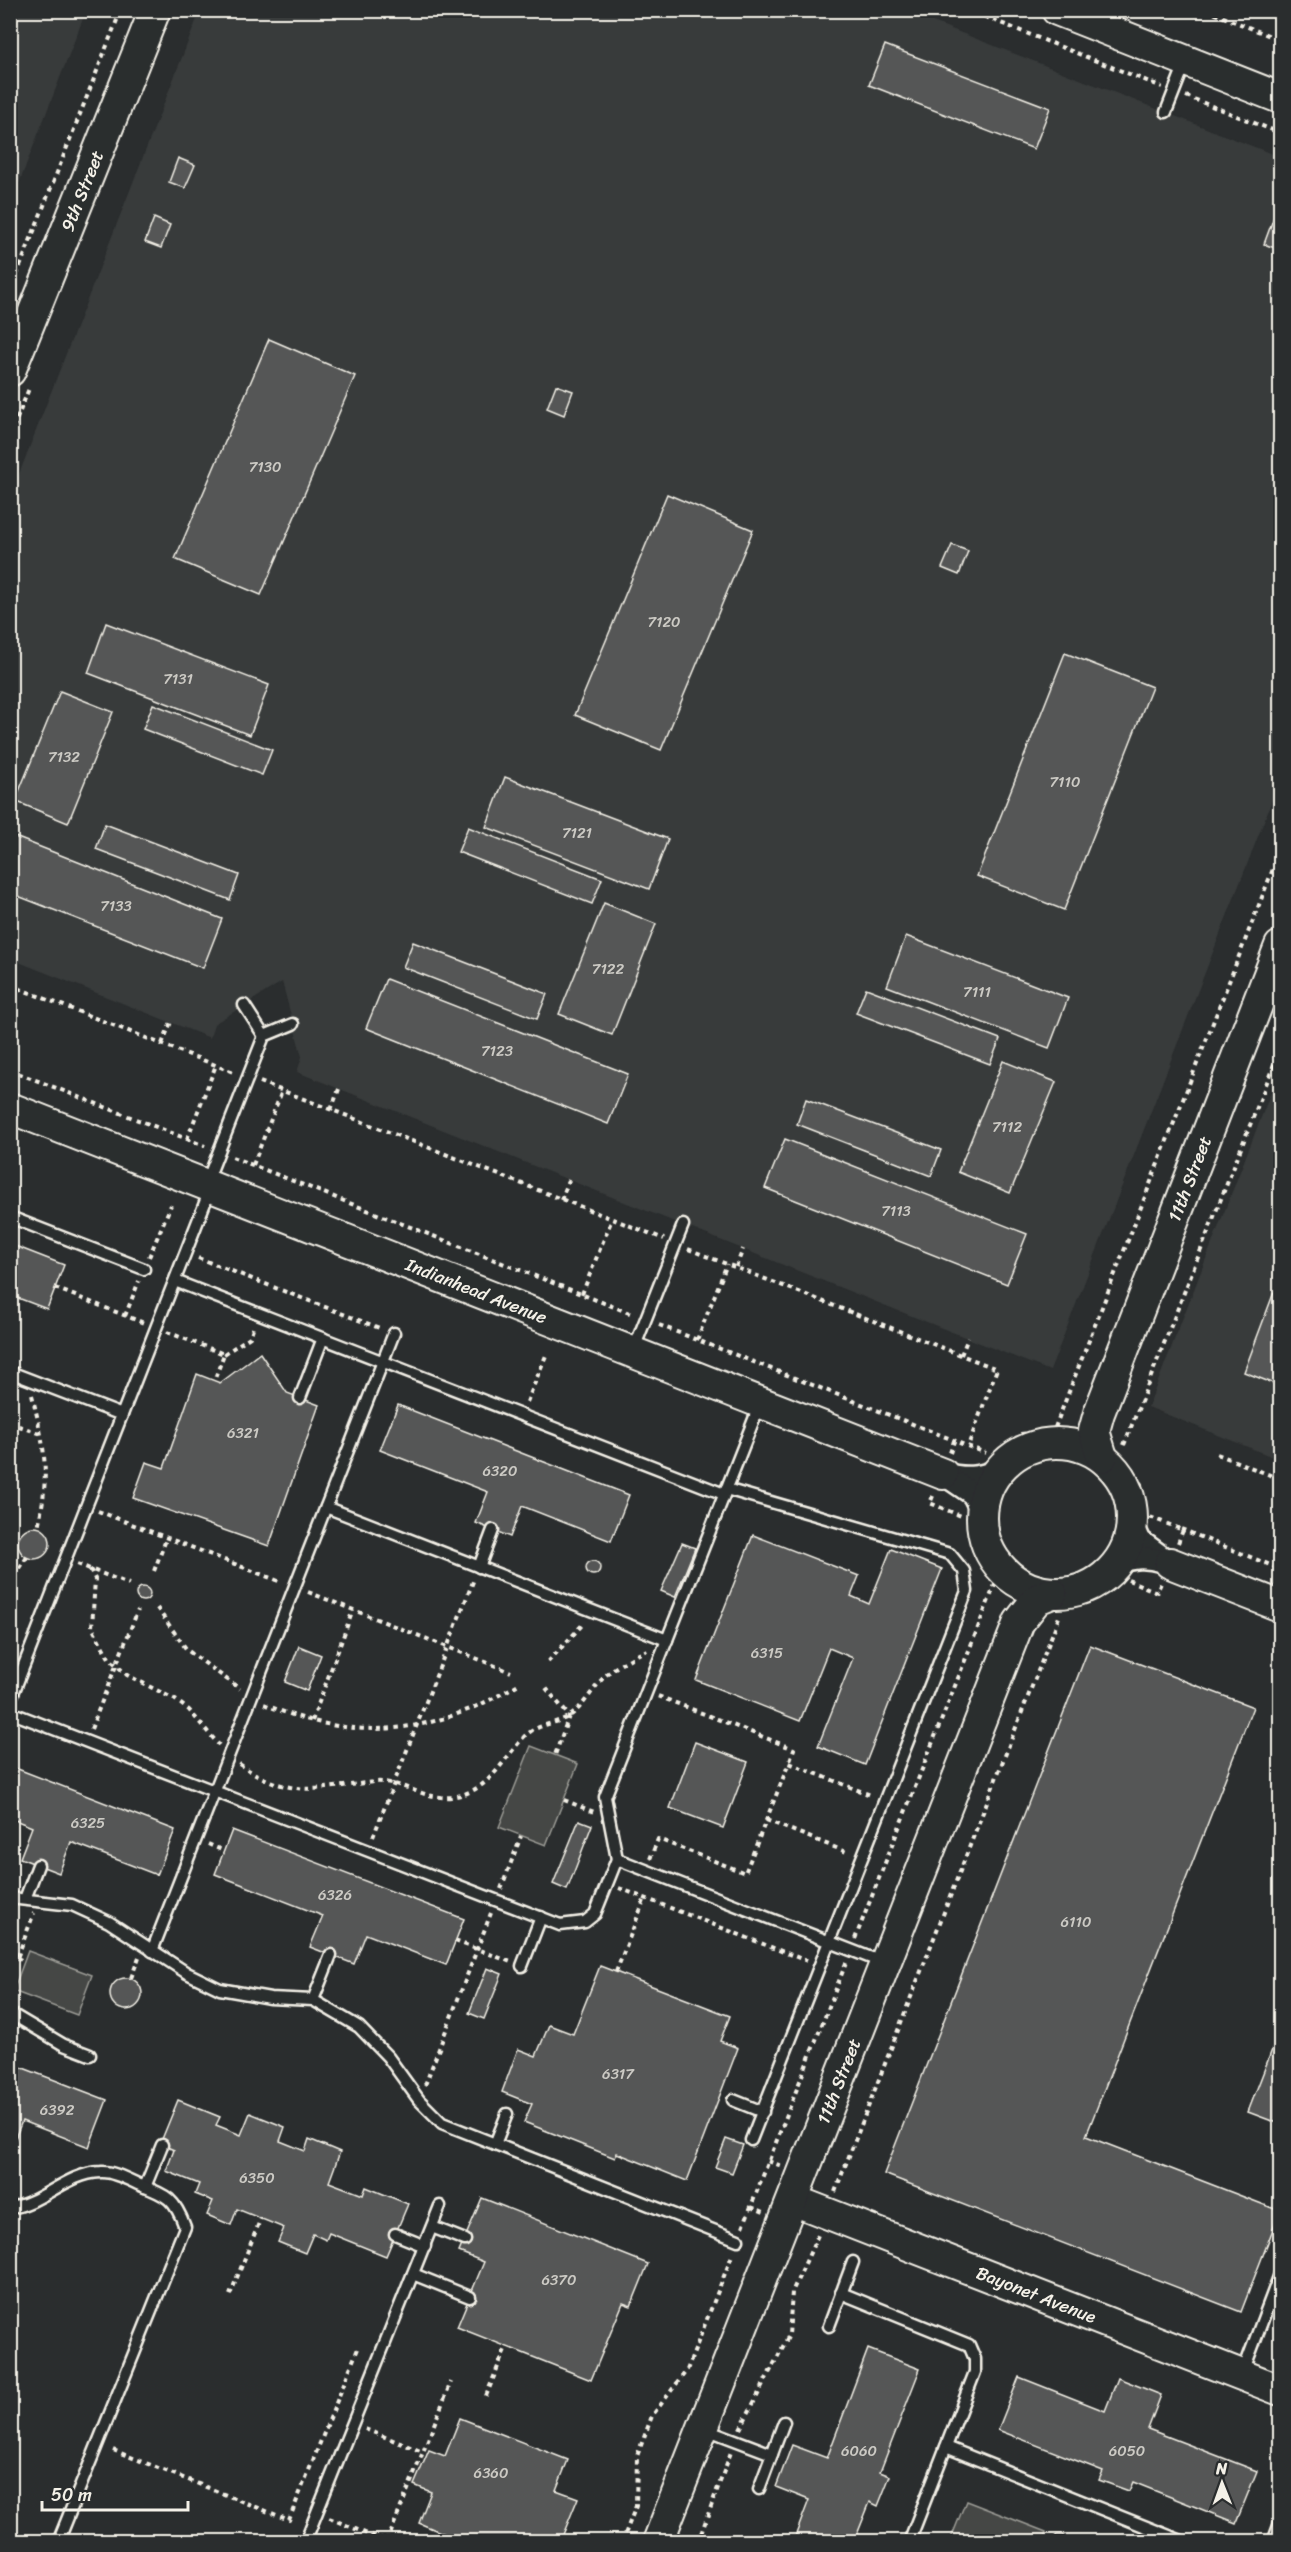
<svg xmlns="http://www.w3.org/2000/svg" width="1291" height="2552" viewBox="0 0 1291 2552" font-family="Sriracha,sans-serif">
<rect width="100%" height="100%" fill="#2a2d2e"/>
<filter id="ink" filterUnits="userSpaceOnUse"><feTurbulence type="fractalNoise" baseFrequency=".0167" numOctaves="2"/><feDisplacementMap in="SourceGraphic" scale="12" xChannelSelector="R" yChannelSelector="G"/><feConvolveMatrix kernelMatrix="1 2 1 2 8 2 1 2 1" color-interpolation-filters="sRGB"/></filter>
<g filter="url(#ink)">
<g fill="#373a3a">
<path d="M11 10 86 11 11 204 10 11Z"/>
<path d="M200 11H905L1280 157V780L1050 1371 297 1072 302 1057 282 982 214 1024 210 1038 11 959 10 497Z"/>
<path d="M1280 1069V1460L1148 1407Z"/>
</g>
<g fill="#444645" stroke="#9c9c96" stroke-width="1.5">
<path d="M531 1746 578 1764 546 1845 499 1827Z"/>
<path d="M28 1951 92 1975 77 2015 13 1991Z"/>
<path d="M966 2501 1046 2532 1042 2541H950Z"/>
</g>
<g fill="#555756" stroke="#f4f1e8" stroke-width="1.5">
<path d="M885 45 1050 108 1034 149 869 85Z"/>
<path d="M178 158 195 165 185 188 169 182Z"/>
<path d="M1279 203H1280V250L1264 244Z"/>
<path d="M154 218 170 225 161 248 145 242Z"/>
<path d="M269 339 355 376 261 595 175 559Z"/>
<path d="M556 385 573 391 564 415 547 408Z"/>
<path d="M667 494 753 530 661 750 575 715Z"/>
<path d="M952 545 968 551 959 575 942 568Z"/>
<path d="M106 623 269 685 250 735 88 673Z"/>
<path d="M1065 653 1152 687 1064 910 977 876Z"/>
<path d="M60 691 113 712 68 823 15 801Z"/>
<path d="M153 704 272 750 262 775 143 729Z"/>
<path d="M505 777 668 839 649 889 486 827Z"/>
<path d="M105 824 239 875 230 900 96 849Z"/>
<path d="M468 827 602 879 592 904 458 852Z"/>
<path d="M10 835 222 919 203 968 10 893Z"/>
<path d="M604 903 656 924 612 1035 559 1014Z"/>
<path d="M906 936 1068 998 1049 1048 887 986Z"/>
<path d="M413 942 547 994 537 1019 403 967Z"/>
<path d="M386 979 628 1074 608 1124 366 1028Z"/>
<path d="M866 988 1000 1039 990 1064 856 1013Z"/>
<path d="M1003 1061 1056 1082 1010 1193 958 1172Z"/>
<path d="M806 1099 941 1150 931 1176 797 1124Z"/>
<path d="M785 1139 1027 1234 1007 1284 765 1188Z"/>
<path d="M10 1244 64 1265 47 1309 10 1295Z"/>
<path d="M1274 1292 1280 1295V1386L1244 1372Z"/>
<path d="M260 1353 287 1393 319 1405 269 1546 133 1498 146 1462 164 1468 197 1374 220 1383Z"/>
<path d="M398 1405 629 1495 611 1541 522 1506 510 1537 476 1523 488 1492 380 1450Z"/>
<circle cx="34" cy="1543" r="16"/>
<path d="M753 1535 859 1576 851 1596 869 1604 891 1549 942 1569 865 1765 818 1746 853 1658 829 1648 800 1721 696 1680Z"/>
<path d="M682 1543 695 1548 675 1597 661 1591Z"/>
<circle cx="593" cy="1568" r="7"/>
<circle cx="143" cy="1594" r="7"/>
<path d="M1090 1645 1253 1707 1086 2136 1280 2211 1241 2312 884 2174Z"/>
<path d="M299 1646 321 1655 307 1691 285 1682Z"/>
<path d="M695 1742 748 1762 723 1828 670 1808Z"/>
<path d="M10 1766 175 1830 157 1875 71 1842 59 1873 20 1858 32 1827 10 1818Z"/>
<path d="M579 1820 592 1825 567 1890 553 1884Z"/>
<path d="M232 1830 464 1919 446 1965 366 1934 354 1964 310 1947 323 1916 215 1874Z"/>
<path d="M600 1966 730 2016 720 2041 738 2048 687 2181 617 2153 615 2158 524 2122 532 2104 502 2092 518 2049 536 2056 549 2025 573 2034Z"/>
<path d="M487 1968 502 1974 484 2019 469 2013Z"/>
<circle cx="126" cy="1994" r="16"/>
<path d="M1280 2029V2124L1248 2112Z"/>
<path d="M10 2063 107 2100 89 2147 22 2121 10 2151Z"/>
<path d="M178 2100 220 2117 216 2125 241 2135 250 2113 285 2127 280 2141 305 2151 309 2139 340 2152 329 2182 363 2195 366 2187 408 2204 386 2256 329 2233 326 2240 313 2234 305 2253 278 2242 284 2228 237 2209 231 2225 207 2215 213 2201 195 2194 199 2184 166 2171 174 2150 160 2144Z"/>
<path d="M726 2139 743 2145 732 2173 715 2167Z"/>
<path d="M482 2198 648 2264 631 2306 623 2303 591 2380 457 2327 484 2262 459 2252Z"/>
<path d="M868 2349 920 2369 880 2472 890 2476 878 2506 870 2502 854 2542H793L809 2500 776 2487 792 2445 827 2458Z"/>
<path d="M1019 2377 1105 2411 1118 2378 1161 2395 1148 2429 1257 2471 1236 2523 1133 2482 1129 2491 1099 2480 1103 2471 998 2430Z"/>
<path d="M460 2418 568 2460 556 2490 578 2498 560 2542 537 2539 536 2542H442L445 2534 419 2523 431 2492 414 2485 429 2450 445 2456Z"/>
<path d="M1057 2535H1063L1073 2542H1049Z"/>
</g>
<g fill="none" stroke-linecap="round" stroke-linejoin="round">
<g stroke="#f4f1e8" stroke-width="15">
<g id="lane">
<path d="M1166 112 1186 61"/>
<path d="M244 1005 264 1036"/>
<path d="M206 1184 264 1036 293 1024"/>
<path d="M10 1217 144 1269"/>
<path d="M175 1281 724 1494"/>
<path d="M633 1351 683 1225"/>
<path d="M10 1372 122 1415"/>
<path d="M300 1398 323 1338"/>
<path d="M726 1489 950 1554 964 1571 967 1591 751 2140"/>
<path d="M326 1507 667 1640"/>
<path d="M479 1567 493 1530"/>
<path d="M10 1701 210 1190"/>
<path d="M10 1712 560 1925 585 1922 595 1914 617 1859 884 1963"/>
<path d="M617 1859 605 1797 760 1404"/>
<path d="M10 1898 72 1905 109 1922 187 1973 220 1989 270 1998 313 2000 359 2027 388 2057 419 2100 442 2123 738 2240"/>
<path d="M25 1899 38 1865"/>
<path d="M152 1951 394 1333"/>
<path d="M522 1966 541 1917"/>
<path d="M313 2000 331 1955"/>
<path d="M10 2013 64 2045 90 2055"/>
<path d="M733 2100 763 2112"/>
<path d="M495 2144 507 2114"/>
<path d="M145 2187 162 2145"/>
<path d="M10 2208C43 2203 67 2173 101 2172 113 2171 129 2180 140 2185 167 2195 175 2199 185 2227L58 2542"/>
<path d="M432 2227 465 2240"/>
<path d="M395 2234 425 2246"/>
<path d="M413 2274 470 2297"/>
<path d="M841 2293 969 2345 975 2359V2372L909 2542"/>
<path d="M829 2326 853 2262"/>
<path d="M1243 2372 1280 2274"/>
<path d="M706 2429 772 2454"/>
<path d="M946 2447 1184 2542"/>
<path d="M759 2489 784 2422"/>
<path d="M305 2542 440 2206"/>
<path d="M1273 2542 1280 2523"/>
</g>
</g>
<g stroke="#f4f1e8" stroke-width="26">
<g id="street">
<path d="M943 1474C965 1479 978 1479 998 1470"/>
<path d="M948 1477 973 1494 981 1510"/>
<path d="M1132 1523 1140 1541 1170 1563"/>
<path d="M1117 1563C1134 1557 1145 1556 1162 1561"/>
</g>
</g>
<g stroke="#f4f1e8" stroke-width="34">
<g id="secondary">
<path d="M1057 10 1280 98"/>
<path id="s1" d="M10 371 155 10"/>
<path id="s2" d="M10 1108 943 1474"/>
<circle cx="1057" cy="1518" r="75"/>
<path id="s3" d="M1102 1457 1094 1431 1099 1413 1280 946"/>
<path d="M1170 1563 1280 1606"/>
<path id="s4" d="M793 2200 1280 2390"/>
<path id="s5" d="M658 2542 1019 1622 1037 1599 1052 1593"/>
</g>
</g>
<g stroke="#f4f1e8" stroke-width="4" stroke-dasharray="4.5 4.5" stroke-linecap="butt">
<path d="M968 10 1162 87"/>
<path d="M1206 10 1280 40"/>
<path d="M1186 96 1280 133"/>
<path d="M10 292 121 10"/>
<path d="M10 436 30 386"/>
<path d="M10 985 236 1073"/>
<path d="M162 1044 171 1022"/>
<path d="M10 1070 205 1146"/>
<path d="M260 1082 664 1239"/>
<path d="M331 1110 339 1089"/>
<path d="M187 1139 216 1065"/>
<path d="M232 1157 632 1314"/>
<path d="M253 1165 282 1091"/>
<path d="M561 1200 569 1180"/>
<path d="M688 1249 997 1369 968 1446"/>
<path d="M149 1257 171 1205"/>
<path d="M198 1258 382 1329"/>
<path d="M736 1267 743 1249"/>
<path d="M55 1288 144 1323"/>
<path d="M582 1294 612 1219"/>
<path d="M125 1316 139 1281"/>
<path d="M659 1325 956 1441"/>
<path d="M167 1332 224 1354 214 1381"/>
<path d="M697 1340 727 1264"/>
<path d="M224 1354 250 1337 254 1325"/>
<path d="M961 1355 968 1338"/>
<path d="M32 1395C45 1448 50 1473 38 1527"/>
<path d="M527 1402 547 1353"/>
<path d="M10 1423 42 1434"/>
<path d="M1124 1445 1280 1049"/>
<path d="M1000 1451 1021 1434 1054 1430 1280 851"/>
<path d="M950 1453 954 1441 986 1453"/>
<path d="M1217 1454 1280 1479"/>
<path d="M1125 1460 1141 1484 1144 1507"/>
<path d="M933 1496 930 1503 961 1516"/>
<path d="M98 1511 281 1582"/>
<path d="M1150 1517 1183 1530 1178 1543"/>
<path d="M1181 1529 1280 1569"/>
<path d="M77 1564 129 1584"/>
<path d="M90 1569 95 1579 92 1627 109 1658 127 1675 174 1699 189 1710 219 1745"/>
<path d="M154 1571 167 1537"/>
<path d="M1128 1580 1157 1592 1161 1583"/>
<path d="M10 1584 27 1557"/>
<path d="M308 1592 511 1672"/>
<path d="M1072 1603 1096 1598 1117 1583"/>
<path d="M157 1608 187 1650 240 1689"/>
<path d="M548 1662 584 1623"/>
<path d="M546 1688 569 1716 555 1755"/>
<path d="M658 1696 794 1749 789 1763"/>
<path d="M264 1704C356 1744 436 1735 520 1683"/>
<path d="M312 1721 353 1610"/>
<path d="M91 1729 138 1610"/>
<path d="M239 1764C293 1800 317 1788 375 1782 401 1780 424 1800 451 1797 489 1792 500 1763 523 1738 536 1724 552 1725 568 1717 582 1709 593 1688 605 1676 617 1665 633 1657 647 1650"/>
<path d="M564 1800 594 1812"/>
<path d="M766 1820 849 1853"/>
<path d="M373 1837 474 1579"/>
<path d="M208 1844 224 1851"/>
<path d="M650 1859 658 1839 745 1873 789 1763 873 1796"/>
<path d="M619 1888 807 1961"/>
<path d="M501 1889 521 1836"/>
<path d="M855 1939 996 1582 975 1555 969 1525"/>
<path d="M455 1941 511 1962"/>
<path d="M10 1956 17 1958 34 1913"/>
<path d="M17 1958 24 1961"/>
<path d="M616 1972 645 1898"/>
<path d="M131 1978 139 1957"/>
<path d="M425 2085 491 1913"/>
<path d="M768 2161 782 2166"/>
<path d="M835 2192 1059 1617"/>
<path d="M751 2207 764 2212"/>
<path d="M743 2227 846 1963"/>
<path d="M230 2295 261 2218"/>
<path d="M486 2396 506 2347"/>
<path d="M365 2429 423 2452"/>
<path d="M740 2429 789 2335 792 2292 818 2235"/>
<path d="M113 2450 289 2520 359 2346"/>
<path d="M329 2518 387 2542"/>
<path d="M387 2542 451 2382"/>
<path d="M622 2542 636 2506 637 2456 652 2416 687 2370 733 2253"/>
<path d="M698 2542 731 2452"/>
</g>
<use href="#lane" stroke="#2a2d2e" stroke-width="10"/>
<use href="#street" stroke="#2a2d2e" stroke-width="21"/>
<use href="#secondary" stroke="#2a2d2e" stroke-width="30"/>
</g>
</g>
<g text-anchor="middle" stroke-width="4.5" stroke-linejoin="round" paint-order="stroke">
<g font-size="15" fill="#cccac4">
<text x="265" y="472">7130</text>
<text x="664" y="627">7120</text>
<text x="178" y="684">7131</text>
<text x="64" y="762">7132</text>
<text x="1065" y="787">7110</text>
<text x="577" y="838">7121</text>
<text x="116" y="911">7133</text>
<text x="608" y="974">7122</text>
<text x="977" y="997">7111</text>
<text x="497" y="1056">7123</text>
<text x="1007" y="1132">7112</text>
<text x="896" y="1216">7113</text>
<text x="243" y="1438">6321</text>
<text x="500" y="1476">6320</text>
<text x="767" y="1658">6315</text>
<text x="88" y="1828">6325</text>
<text x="335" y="1900">6326</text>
<text x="1076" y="1927">6110</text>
<text x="618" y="2079">6317</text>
<text x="57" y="2115">6392</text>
<text x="257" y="2183">6350</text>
<text x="559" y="2285">6370</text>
<text x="859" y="2456">6060</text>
<text x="1127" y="2456">6050</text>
<text x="491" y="2478">6360</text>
</g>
<g font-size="18" fill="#f4f1e8" stroke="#2a2d2e">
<text dy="6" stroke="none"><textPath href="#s1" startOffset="194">9th Street</textPath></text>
<text dy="6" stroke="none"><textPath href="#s3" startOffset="297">11th Street</textPath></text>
<text dy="6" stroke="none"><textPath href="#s2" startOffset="501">Indianhead Avenue</textPath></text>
<text dy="6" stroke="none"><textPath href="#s5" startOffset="495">11th Street</textPath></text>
<text dy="6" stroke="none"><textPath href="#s4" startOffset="261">Bayonet Avenue</textPath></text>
</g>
</g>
<rect width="1291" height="2552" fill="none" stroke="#2a2d2e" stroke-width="36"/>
<rect x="18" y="18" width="1255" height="2516" fill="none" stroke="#f4f1e8" stroke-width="2" filter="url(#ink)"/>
<g transform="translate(1222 2483) rotate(359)" stroke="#2a2d2e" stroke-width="4.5" paint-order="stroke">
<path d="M0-4.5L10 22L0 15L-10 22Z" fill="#f4f1e8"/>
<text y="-9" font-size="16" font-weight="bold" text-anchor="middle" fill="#f4f1e8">N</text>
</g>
<path d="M42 2501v9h146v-9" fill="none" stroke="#f4f1e8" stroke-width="3"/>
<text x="51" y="2501" font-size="18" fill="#f4f1e8" stroke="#2a2d2e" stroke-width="4.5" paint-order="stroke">50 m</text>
</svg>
